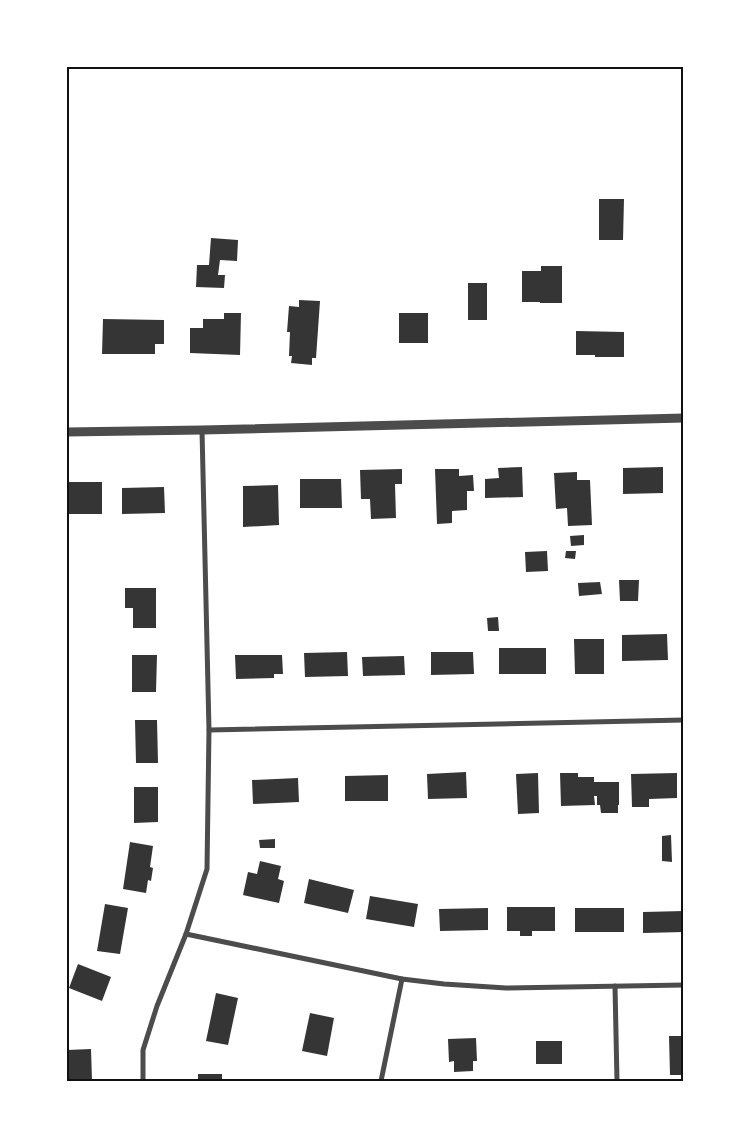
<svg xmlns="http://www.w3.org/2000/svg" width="750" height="1147" viewBox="0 0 750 1147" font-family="Figtree,sans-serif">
<rect width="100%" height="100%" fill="#fff"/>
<g fill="#353535">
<path d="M599 199H624L623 240H599Z"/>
<path d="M211 238 238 240 237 261 220 260 218 275H225L224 288 196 287 197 265H209Z"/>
<path d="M541 266H562V303H540V302H522V271H541Z"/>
<rect x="468" y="283" width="19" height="37"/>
<path d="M299 300 320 301 316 358H312V365L291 363 292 356H289L290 332H287L289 306 299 307Z"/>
<path d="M224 313H241L240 355 190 353V328H203V319H224Z"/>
<rect x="399" y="313" width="29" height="30"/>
<path d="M103 319 164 320V344H155V354H102Z"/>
<path d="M576 331 624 332V357H595V355H576Z"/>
<path d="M522 467 523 497 485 498V479L499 478 498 468Z"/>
<path d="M663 467V493L623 494V468Z"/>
<path d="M402 469V484H395L396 518 371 519 370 499H361L360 470Z"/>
<path d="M435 469H459V476L473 475 474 491H467V510L452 511V523L437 524Z"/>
<path d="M577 472V480H590L592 525 568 526 567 508 556 509 554 473Z"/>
<path d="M300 479H341L342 508H300Z"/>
<path d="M69 482H102V514H66V491H69Z"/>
<path d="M278 485 279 525 243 527V486Z"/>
<path d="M164 487 165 513 122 514V488Z"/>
<path d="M584 535V545L571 546 570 536Z"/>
<path d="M547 551 548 571 526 572 525 552Z"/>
<path d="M566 551H576L575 559 565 558Z"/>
<path d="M619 580H639L638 601H620Z"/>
<path d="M600 582 602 594 579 596 578 583Z"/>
<path d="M125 588H156V628H133V608H125Z"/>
<path d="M498 617 499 631H488L487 618Z"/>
<path d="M667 634 668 660 622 661V635Z"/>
<path d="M574 639H604V674H575Z"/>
<rect x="499" y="648" width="47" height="26"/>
<path d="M347 652 348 676 305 677 304 653Z"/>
<path d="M431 652H473L474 674 431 675Z"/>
<path d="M132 655H157L156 692H132Z"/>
<path d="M235 655H282L283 674H274V678L236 679Z"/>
<path d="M404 656 405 675 363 676 362 657Z"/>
<path d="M135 720H157L158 763H136Z"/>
<path d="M466 772 467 798 428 799 427 774Z"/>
<path d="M538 773 539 813 518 814 516 774Z"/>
<path d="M560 773H578V777H594V782H619V805H618V813H601L600 805H597V796H594L595 805 561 806Z"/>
<path d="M677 773V798L649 799V807H632L631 774Z"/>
<path d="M388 775V801H345V776Z"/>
<path d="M298 778 299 802 253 804 252 780Z"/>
<path d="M134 787H158V822L134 823Z"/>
<path d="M671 835 672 862 662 861V836Z"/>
<path d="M275 839V848H260L259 840Z"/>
<path d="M130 842 153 846 150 867 153 868 151 881 148 880 146 893 123 889Z"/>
<path d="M260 861 281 866 278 879 284 881 279 903 243 895 248 872 257 874Z"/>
<path d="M309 879 354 890 348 913 304 903Z"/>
<path d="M370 896 418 904 414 927 366 919Z"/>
<path d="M105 904 128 908 120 954 97 951Z"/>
<path d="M507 907H555V931H532V936H520V931H507Z"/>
<path d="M488 908V930L440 931 439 909Z"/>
<rect x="575" y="908" width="49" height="24"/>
<path d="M684 911V932L643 933V912Z"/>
<path d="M78 964 111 977 102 1001 69 988Z"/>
<path d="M216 993 238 998 228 1045 206 1041Z"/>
<path d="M310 1013 334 1018 327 1056 302 1051Z"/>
<path d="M669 1036H684V1075H670Z"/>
<path d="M476 1038 477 1061H473V1071L454 1072V1061L449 1062 448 1039Z"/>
<rect x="536" y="1041" width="26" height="23"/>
<path d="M91 1049 92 1081H68L67 1050Z"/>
<rect x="198" y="1074" width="24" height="7"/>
</g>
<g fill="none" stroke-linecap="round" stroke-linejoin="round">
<g stroke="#4c4c4c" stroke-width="5">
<path d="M209 730 684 720"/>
<path d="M186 934 402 979 444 984 506 988 684 985"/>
<path d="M615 986 617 1081"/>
<path d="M143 1081V1050L157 1006 186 934 207 869 209 730 202 430"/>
<path d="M381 1081 402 979"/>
</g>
<path stroke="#4c4c4c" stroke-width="9" d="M66 432 202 430 684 418"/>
</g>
<rect width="750" height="1147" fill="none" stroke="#ffffff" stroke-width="135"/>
<rect x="68" y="68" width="614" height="1012" fill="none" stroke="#111" stroke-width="2"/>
</svg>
